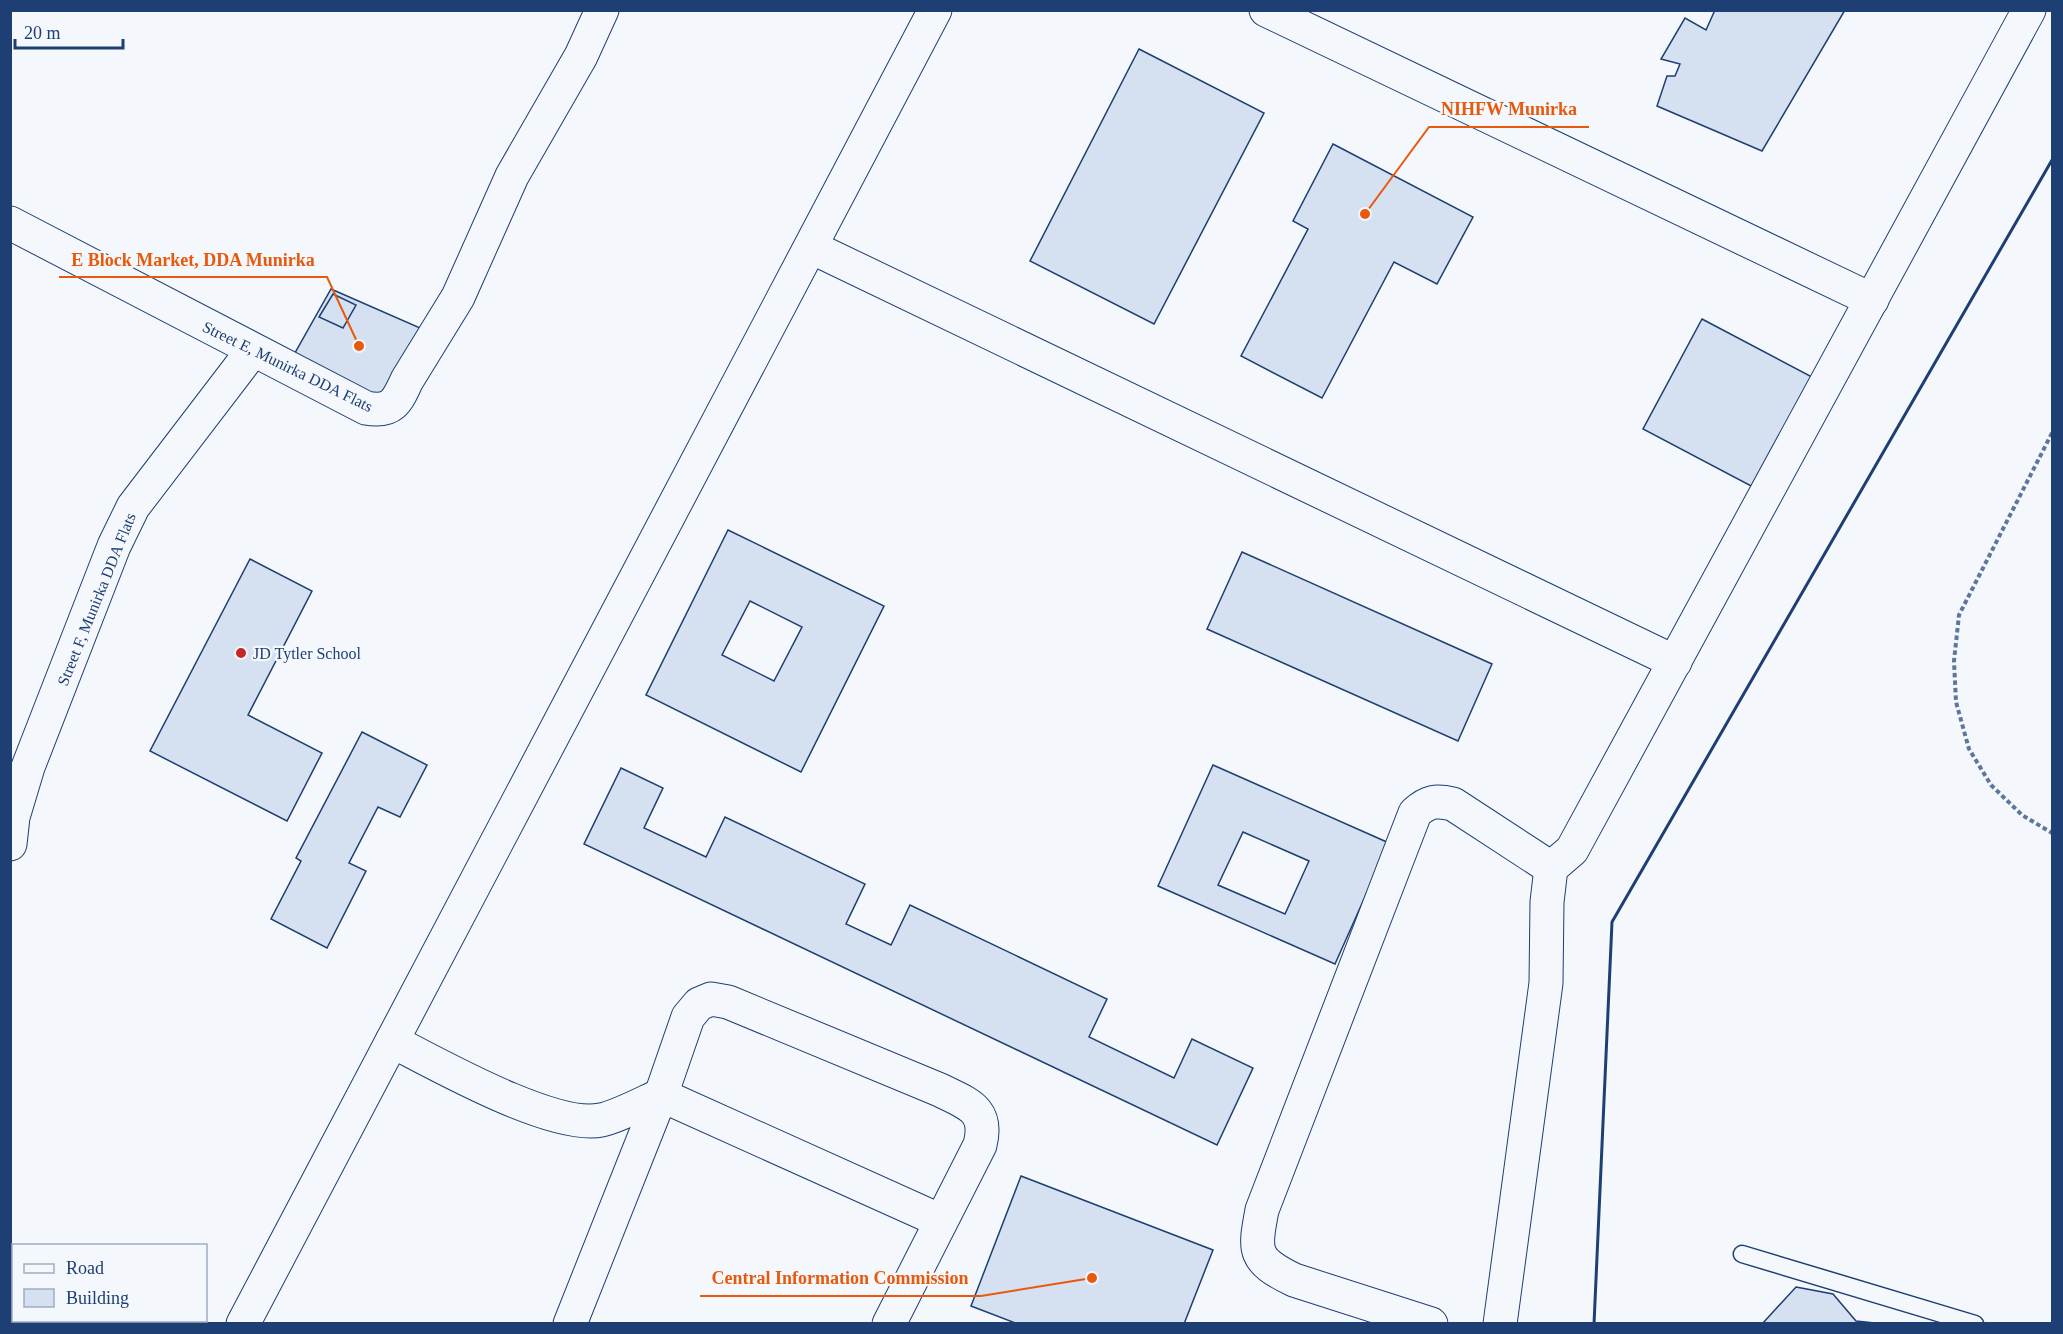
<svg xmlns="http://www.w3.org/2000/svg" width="2063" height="1334" viewBox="0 0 2063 1334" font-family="Georgia,serif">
<rect width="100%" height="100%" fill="#f4f7fb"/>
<g fill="#d5e0f0" stroke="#1d3f73" stroke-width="1.5" fill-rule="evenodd">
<path d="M1715 10H1845L1762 151 1657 106 1667 76H1675L1680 64 1661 59 1685 18 1706 30Z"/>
<path d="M1139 49 1264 113 1154 324 1030 261Z"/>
<path d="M1333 144 1473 217 1437 284 1394 262 1322 398 1241 356 1308 229 1293 221Z"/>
<path d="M331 289 427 331 380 405 291 360Z"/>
<path d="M333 294 356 305 343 328 319 317Z"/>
<path d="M1702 319 1812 377 1753 487 1643 429Z"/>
<path d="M728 530 884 606 801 772 646 695ZM750 601 802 627 774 681 722 655Z"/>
<path d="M1242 552 1492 664 1458 741 1207 629Z"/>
<path d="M250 559 312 591 248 715 322 753 287 821 150 751Z"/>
<path d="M362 732 427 765 400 817 378 807 349 863 366 871 327 948 271 919 301 861 296 858Z"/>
<path d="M1213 765 1389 843 1335 964 1158 886ZM1243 832 1309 861 1285 914 1218 885Z"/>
<path d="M621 768 663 788 644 828 706 857 725 817 865 884 846 924 891 945 910 905 1107 999 1089 1037 1174 1078 1192 1039 1253 1068 1217 1145 584 844Z"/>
<path d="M1021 1176 1213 1250 1184 1324H1018L971 1306Z"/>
<path d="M1796 1287 1833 1294 1856 1321 1884 1324H1762Z"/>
</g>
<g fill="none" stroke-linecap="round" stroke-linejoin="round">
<g stroke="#1d3f73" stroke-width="19">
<path id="lane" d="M1742 1254 1975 1324"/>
</g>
<g stroke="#1d3f73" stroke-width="35">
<g id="street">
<path d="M1266 10 1872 300"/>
<path d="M10 223 366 408C392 413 397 402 407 380L458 297 512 176 581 56 602 10"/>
<path d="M811 247 1675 662"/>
<path d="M10 844 13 817 28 767 114 546 133 507 253 350"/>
<path d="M392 1041C437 1064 553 1130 601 1120 617 1117 645 1102 661 1095L941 1221"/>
<path d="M243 1324 935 10"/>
<path d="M570 1324 661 1095 688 1017 699 1004 711 999 728 1002 940 1090C968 1104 989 1109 980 1145L889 1324"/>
<path d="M1431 1324 1294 1280C1253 1260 1254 1252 1262 1210L1415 813C1428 801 1436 800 1453 804L1551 868"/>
<path d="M1500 1324 1546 983 1547 902 1551 868 1572 850 2029 10"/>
</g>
</g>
<g stroke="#1d3f73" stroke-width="35">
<g id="secondary">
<path d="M10 1311H14"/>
<path d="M75 1320 95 1324"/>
</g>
</g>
<path stroke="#5e769c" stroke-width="4" stroke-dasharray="4.5 3" stroke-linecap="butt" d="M2052 433 1959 615 1954 661 1956 702 1969 749 1991 785 2022 815 2052 833"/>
<use href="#lane" stroke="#f4f7fb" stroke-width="16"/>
<use href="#street" stroke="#f4f7fb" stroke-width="33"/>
<use href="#secondary" stroke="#f4f7fb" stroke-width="33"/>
<path stroke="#1d3f73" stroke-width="3" d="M1594 1324 1612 922 2052 160"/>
</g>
<circle fill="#c62828" stroke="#f4f7fb" stroke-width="2" cx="241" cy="653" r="6"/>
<g text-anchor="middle" stroke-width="4.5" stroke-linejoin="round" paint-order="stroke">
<g font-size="16" fill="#1d3f73" stroke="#f4f7fb">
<text transform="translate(288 366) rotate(26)" y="6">Street E, Munirka DDA Flats</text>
<text transform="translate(96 599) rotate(-68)" y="6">Street F, Munirka DDA Flats</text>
</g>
<g font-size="16" fill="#1d3f73" stroke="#f4f7fb" text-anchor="start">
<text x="253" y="659">JD Tytler School</text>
</g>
</g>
<path fill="none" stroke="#e8590c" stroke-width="2" d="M1365 214L1429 127H1589M359 346L327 277H59M1092 1278L981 1296H700"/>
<g fill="#e8590c" stroke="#f4f7fb" stroke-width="2">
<circle cx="1365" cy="214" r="6"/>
<circle cx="359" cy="346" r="6"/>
<circle cx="1092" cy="1278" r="6"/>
</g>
<g font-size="18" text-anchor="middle" font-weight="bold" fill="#e8590c" stroke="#f4f7fb" stroke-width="4.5" stroke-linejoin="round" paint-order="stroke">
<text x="1509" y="115">NIHFW Munirka</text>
<text x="193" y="266">E Block Market, DDA Munirka</text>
<text x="840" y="1284">Central Information Commission</text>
</g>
<rect width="2063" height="1334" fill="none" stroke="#1d3f73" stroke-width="24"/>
<rect x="12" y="1244" width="195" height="78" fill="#f4f7fb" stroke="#9eadc5" stroke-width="1.5"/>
<rect x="24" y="1264" width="30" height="9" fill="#f4f7fb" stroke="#9eadc5" stroke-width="1.5"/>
<text x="66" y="1274" font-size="18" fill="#1d3f73">Road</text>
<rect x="24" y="1289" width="30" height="18" fill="#d5e0f0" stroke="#9eadc5" stroke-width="1.5"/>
<text x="66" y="1304" font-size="18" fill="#1d3f73">Building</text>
<path d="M15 39v9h108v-9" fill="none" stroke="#1d3f73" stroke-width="3"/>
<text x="24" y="39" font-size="18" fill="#1d3f73" stroke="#f4f7fb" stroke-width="4.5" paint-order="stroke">20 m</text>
</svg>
